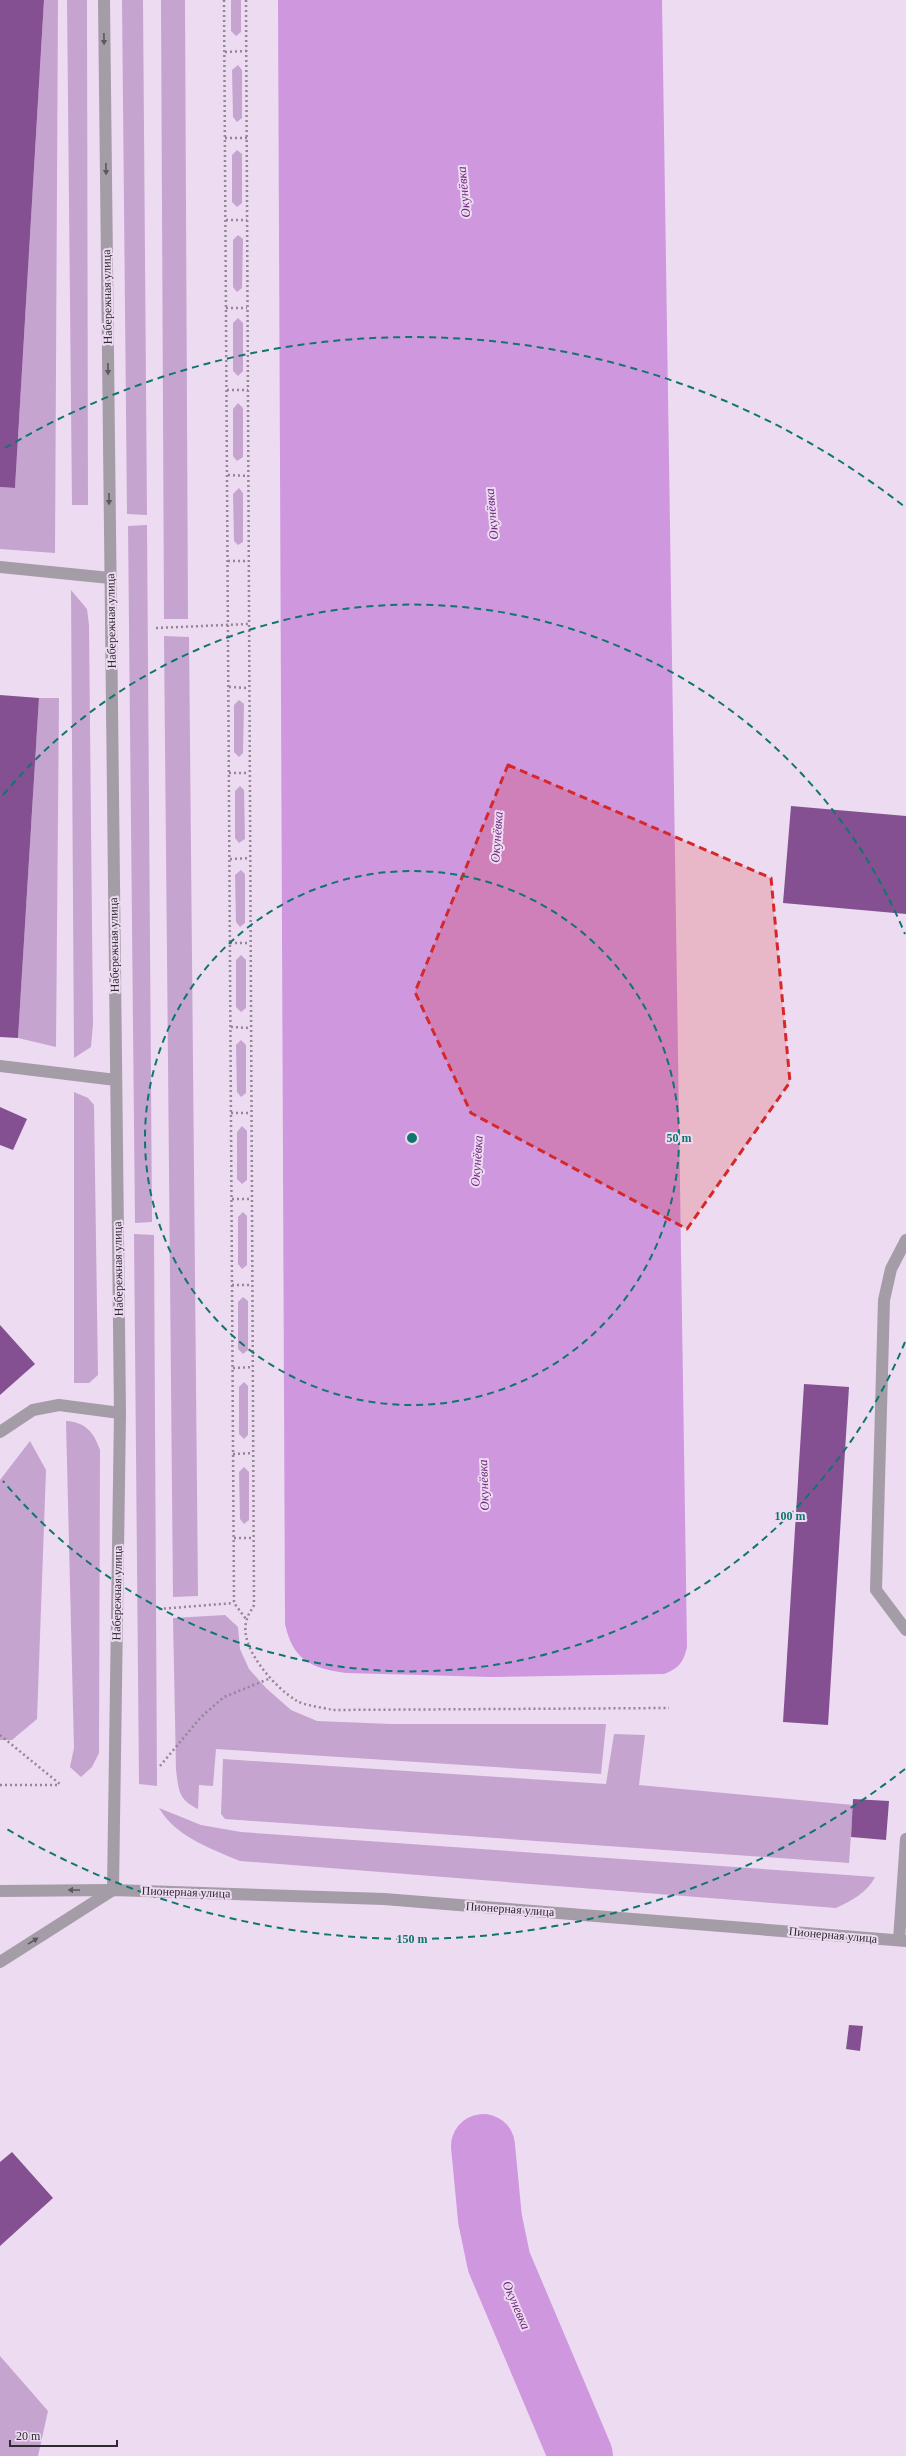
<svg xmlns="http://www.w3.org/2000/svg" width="906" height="2456" viewBox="0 0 906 2456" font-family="Georgia,serif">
<rect width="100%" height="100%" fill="#eddbf1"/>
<g fill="#c6a4d0">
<path d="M44 0H58L55 553 0 549V487L15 488Z"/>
<path d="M67 0H87L88 505H72Z"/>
<path d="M122 0H143L147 515 127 514Z"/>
<path d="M161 0H185L188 619H164Z"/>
<path d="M231 0H241V32L236 36 231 31Z"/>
<path d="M238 65 242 70V118L237 122 233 117 232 70Z"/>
<path d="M237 150 242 154V203L237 207 232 202V155Z"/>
<path d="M238 235 243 239 242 288 237 292 233 287V240Z"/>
<path d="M238 318 243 323V371L238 376 233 371V323Z"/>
<path d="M238 403 243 408V457L237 461 233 456V409Z"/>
<path d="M239 488 243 493V542L238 545 234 541 233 494Z"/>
<path d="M147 525 152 1222 135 1223 128 526Z"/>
<path d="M71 590 87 609 89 625 93 1024 91 1047 74 1058Z"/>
<path d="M164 636 189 637 198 1596 173 1597Z"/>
<path d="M39 698H59L56 1047 18 1038Z"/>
<path d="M239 700 244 704 243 753 239 757 234 752V705Z"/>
<path d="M240 786 244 790 245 839 239 843 235 838V791Z"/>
<path d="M241 870 245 874V923L240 927 236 922 235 875Z"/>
<path d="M241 955 246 960V1008L241 1012 236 1007V960Z"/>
<path d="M241 1040 246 1045V1093L241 1097 237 1092 236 1045Z"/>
<path d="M74 1092 88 1098 94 1105 98 1375 89 1383H74Z"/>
<path d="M242 1126 247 1131V1180L242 1184 237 1179V1132Z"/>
<path d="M243 1212 247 1216V1265L242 1269 238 1264V1217Z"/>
<path d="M134 1234 154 1235 157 1786 139 1784Z"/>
<path d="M243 1297 248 1301V1350L243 1354 238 1349V1302Z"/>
<path d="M244 1382 248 1386V1435L244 1439 239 1434V1387Z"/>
<path d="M66 1421C85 1422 94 1432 100 1450L99 1753 92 1767 81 1777 70 1767 74 1748Z"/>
<path d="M30 1441 46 1470 37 1719 12 1740H0V1480Z"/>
<path d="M244 1467 249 1472V1520L244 1524 240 1519 239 1472Z"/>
<path d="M225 1615 238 1627 240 1649 249 1669 266 1688 291 1710 317 1721 391 1724H606L601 1774 216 1749 213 1786 199 1785 198 1809C178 1799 179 1791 176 1770L173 1618Z"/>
<path d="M614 1734 645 1735 639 1785 853 1805 849 1863 225 1819 221 1814 223 1759 606 1784Z"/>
<path d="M159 1808 201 1825 241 1832 875 1877C867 1893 851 1901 836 1908L240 1861C211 1849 175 1836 159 1808Z"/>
<path d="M0 2356 48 2411 38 2456H0Z"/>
</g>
<path fill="#ce97de" d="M278 0H662L687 1647C683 1663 679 1668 664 1674L491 1677 346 1673C310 1668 293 1660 285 1624Z"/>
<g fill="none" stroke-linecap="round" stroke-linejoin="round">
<path stroke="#ce97de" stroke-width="64" d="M483 2146 490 2219 499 2262 581 2456"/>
</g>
<g fill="#845092">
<path d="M0 0H44L15 488 0 487Z"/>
<path d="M0 695 39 698 18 1038 0 1037Z"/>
<path d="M791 806 906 816V914L783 903Z"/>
<path d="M0 1107 27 1119 13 1150 0 1145Z"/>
<path d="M0 1325 35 1364 0 1395Z"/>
<path d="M804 1384 849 1387 828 1725 783 1722Z"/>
<path d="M853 1799 889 1801 886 1840 851 1837Z"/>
<path d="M849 2025 863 2026 860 2051 846 2049Z"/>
<path d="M12 2152 53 2198 0 2246V2162Z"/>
</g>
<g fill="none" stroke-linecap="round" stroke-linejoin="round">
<g stroke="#938696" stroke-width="2.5" stroke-dasharray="2 3" stroke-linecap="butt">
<path d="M224 0 234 1603 246 1619"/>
<path d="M246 0 254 1605C252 1610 248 1614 247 1619 237 1646 275 1688 297 1701 306 1706 322 1707 332 1710L669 1708"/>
<path d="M225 52 247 51"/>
<path d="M225 138H247"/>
<path d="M226 220H247"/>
<path d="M226 308H247"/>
<path d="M227 390H248"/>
<path d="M228 475 248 476"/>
<path d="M228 561H248"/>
<path d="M156 628 248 624"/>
<path d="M229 687 248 688"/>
<path d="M229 773H249"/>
<path d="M230 859 250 858"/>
<path d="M230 943H250"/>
<path d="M231 1027 250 1028"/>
<path d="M231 1113H251"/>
<path d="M232 1199H252"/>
<path d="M232 1285H252"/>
<path d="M233 1368 253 1367"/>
<path d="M233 1454 253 1453"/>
<path d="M234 1538H254"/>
<path d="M159 1609 234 1603"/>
<path d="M0 1735 61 1785"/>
<path d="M160 1766 201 1717 224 1697 271 1678"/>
<path d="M0 1785H60"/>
</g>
<g stroke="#a49ca6" stroke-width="12">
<path d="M104 0 120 1413 113 1890"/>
<path d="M0 567 110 578"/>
<path d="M0 1066 116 1080"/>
<path d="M906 1240 891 1269 884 1300 876 1590 906 1630"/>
<path d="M0 1432 33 1410 59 1405 120 1413"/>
<path d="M0 1891 113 1890 384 1899 906 1941"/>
<path d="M899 1940 906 1839"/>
<path d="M0 1962 113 1890"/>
</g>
</g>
<defs><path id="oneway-solid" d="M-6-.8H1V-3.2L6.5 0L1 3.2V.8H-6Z"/></defs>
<g fill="#5e5760">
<use href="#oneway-solid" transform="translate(104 39) rotate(89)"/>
<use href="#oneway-solid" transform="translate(106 169) rotate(89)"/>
<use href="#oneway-solid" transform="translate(108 369) rotate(89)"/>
<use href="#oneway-solid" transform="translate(109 499) rotate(89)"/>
<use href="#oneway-solid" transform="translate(74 1890) rotate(180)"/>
<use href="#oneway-solid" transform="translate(33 1941) rotate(-32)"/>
</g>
<path fill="#d62828" fill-opacity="0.2" stroke="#d62828" stroke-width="3" stroke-dasharray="8 5" stroke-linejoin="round" d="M508 765 771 878 790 1082 687 1229 471 1113 415 992Z"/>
<g fill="none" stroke="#0f766e" stroke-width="2" stroke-dasharray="7 5">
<circle cx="412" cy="1138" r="267"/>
<path d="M905 1342A534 534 0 0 1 3 1481M3 795A534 534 0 0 1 905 934"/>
<path d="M905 1769A801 801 0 0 1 5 1828M5 448A801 801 0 0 1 905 507"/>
</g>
<g text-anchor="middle" stroke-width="4" stroke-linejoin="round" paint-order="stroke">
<g font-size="12" fill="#2f2931" stroke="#eddbf1">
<text transform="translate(107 297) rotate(-91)" y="4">Набережная улица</text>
<text transform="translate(111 621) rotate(-91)" y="4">Набережная улица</text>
<text transform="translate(114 945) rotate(-91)" y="4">Набережная улица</text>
<text transform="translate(118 1269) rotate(-91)" y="4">Набережная улица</text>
<text transform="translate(117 1593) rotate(-89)" y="4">Набережная улица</text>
<text transform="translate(186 1892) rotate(2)" y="4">Пионерная улица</text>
<text transform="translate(510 1909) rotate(4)" y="4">Пионерная улица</text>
<text transform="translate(833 1935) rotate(5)" y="4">Пионерная улица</text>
</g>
<g font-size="13" font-style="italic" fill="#6e2b7f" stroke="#eddbf1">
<text transform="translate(463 192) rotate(-95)" y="5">Окунёвка</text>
<text transform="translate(491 514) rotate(-95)" y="5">Окунёвка</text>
<text transform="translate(496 837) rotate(-86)" y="5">Окунёвка</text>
<text transform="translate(476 1161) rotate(-86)" y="5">Окунёвка</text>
<text transform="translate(483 1485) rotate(-92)" y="5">Окунёвка</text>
<text transform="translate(517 2305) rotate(67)" y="5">Окуневка</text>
</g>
</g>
<circle cx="412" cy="1138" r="6" fill="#0f766e" stroke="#eddbf1" stroke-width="2"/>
<g font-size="12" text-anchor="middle" font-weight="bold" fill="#0f766e" stroke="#eddbf1" stroke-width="4" stroke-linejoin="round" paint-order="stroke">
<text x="679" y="1142">50 m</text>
<text x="790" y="1520">100 m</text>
<text x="412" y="1943">150 m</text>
</g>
<path d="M10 2440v6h107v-6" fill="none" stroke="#2f2931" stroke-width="2"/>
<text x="16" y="2440" font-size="12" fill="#2f2931" stroke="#eddbf1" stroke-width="3" paint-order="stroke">20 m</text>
</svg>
